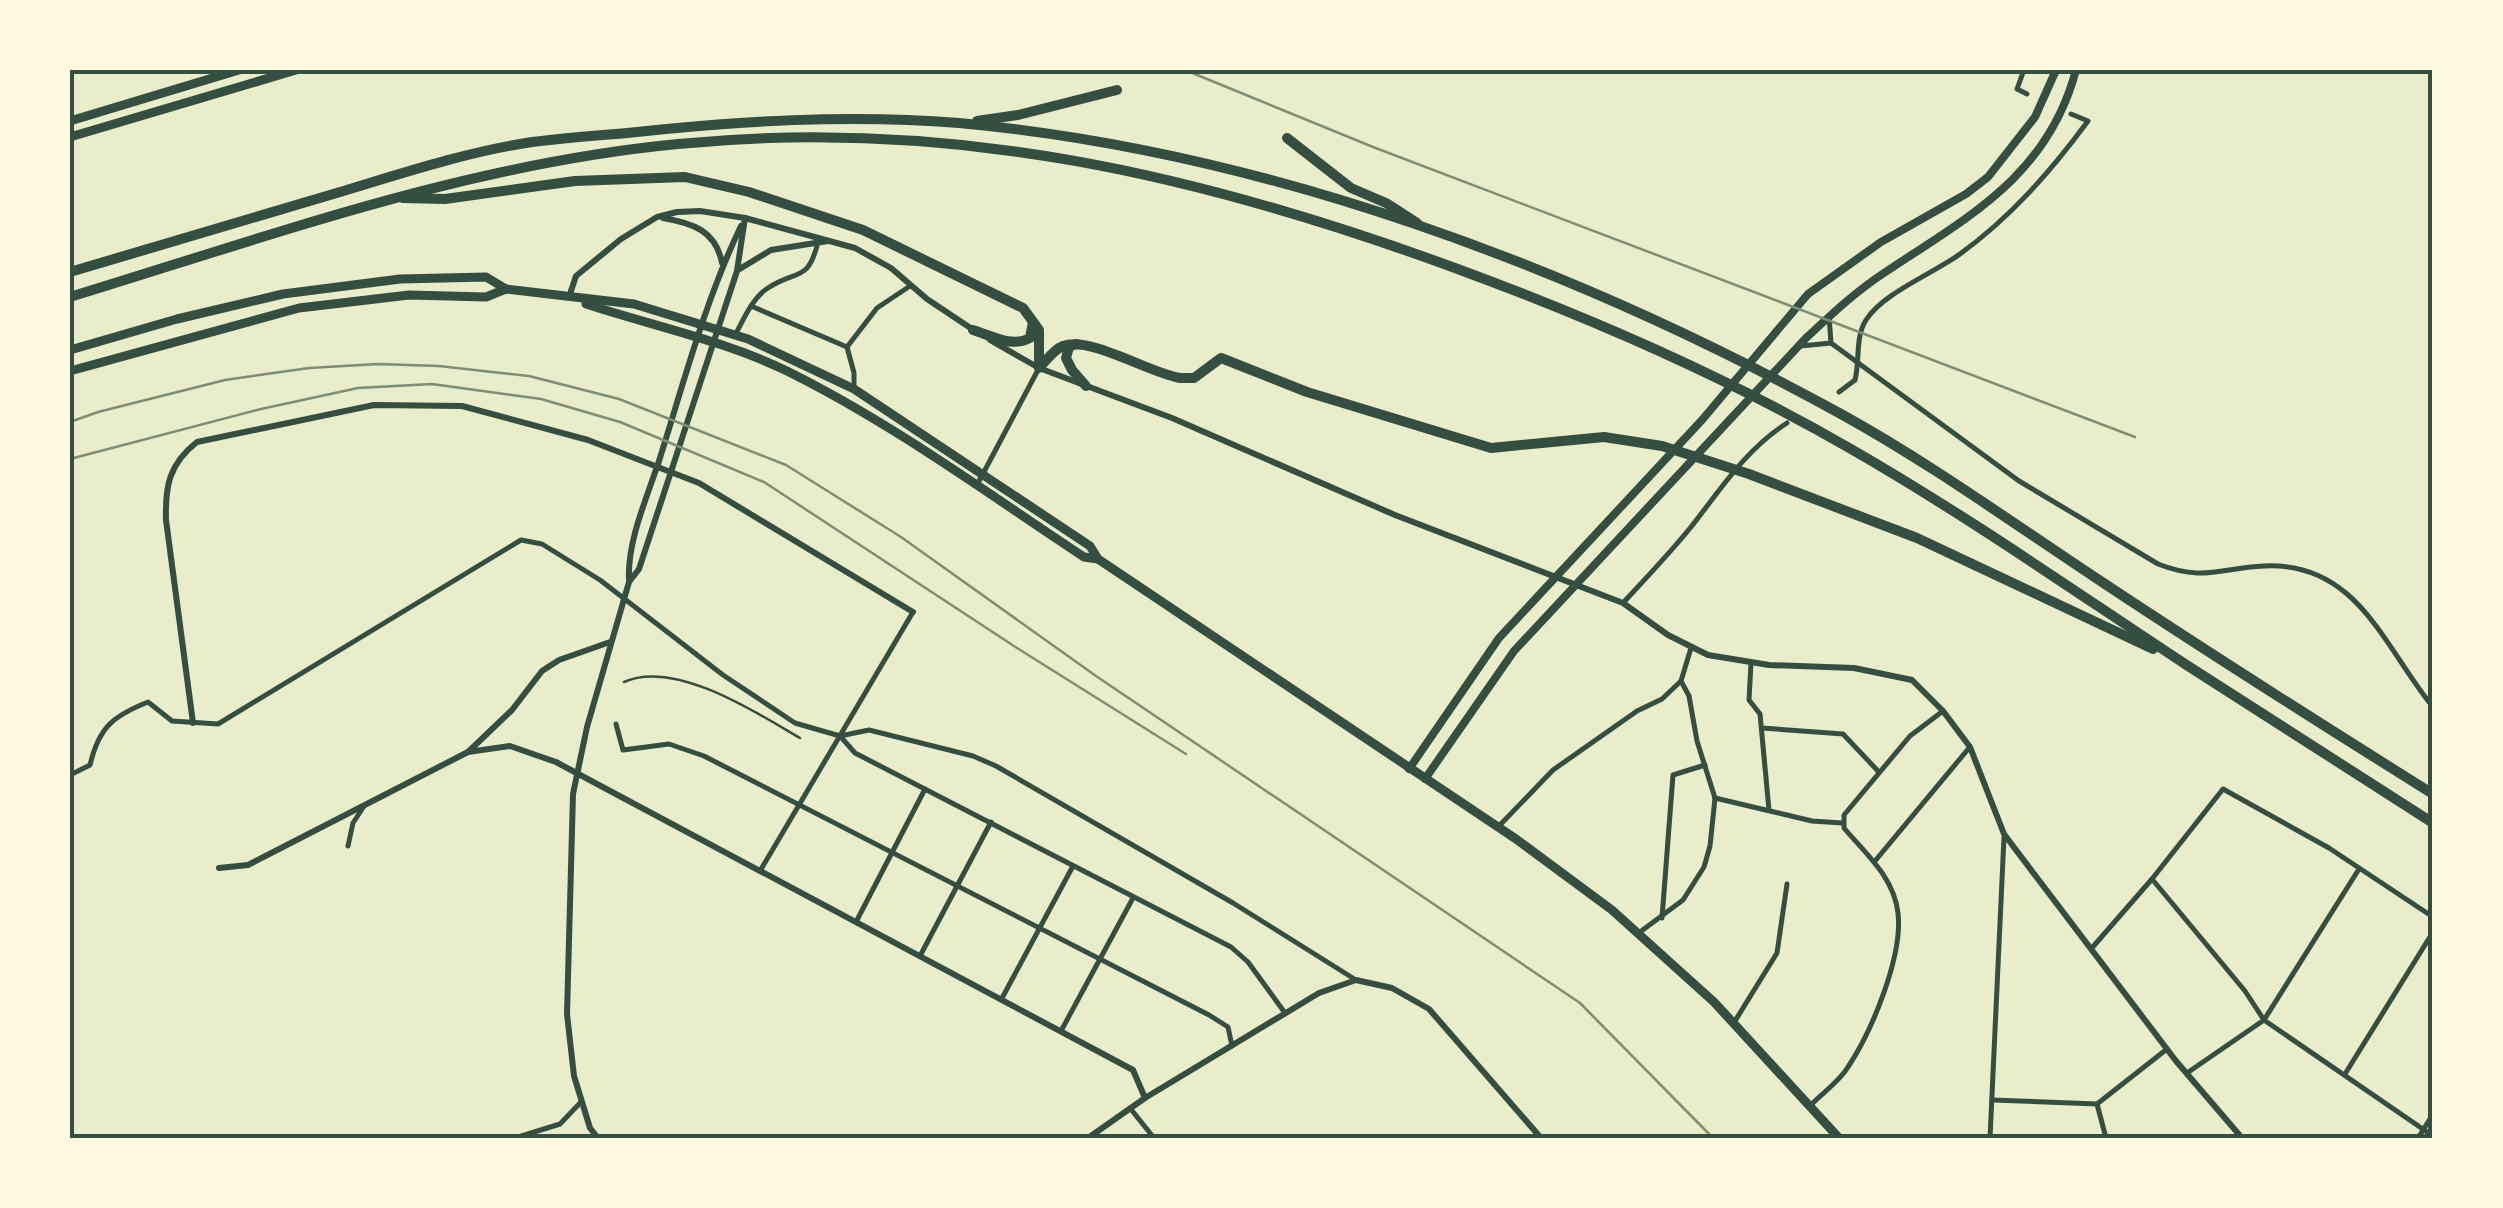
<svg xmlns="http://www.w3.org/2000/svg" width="2503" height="1208" viewBox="0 0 2503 1208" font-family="Ubuntu,sans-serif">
<rect width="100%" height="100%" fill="#e9edc9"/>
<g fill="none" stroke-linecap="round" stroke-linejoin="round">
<path stroke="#344e41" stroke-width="2.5" d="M624 682C675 659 757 713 800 738"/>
<g stroke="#344e41" stroke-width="5">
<path d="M2024 70 2017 89 2027 94"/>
<path d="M751 306 847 347"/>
<path d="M1829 316 1831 343"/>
<path d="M735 335C744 319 752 298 768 288 797 269 808 283 818 242"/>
<path d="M1801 346 1831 343 2019 481 2158 564C2204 582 2220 568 2264 566 2357 561 2384 647 2433 707"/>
<path d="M854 386V373L847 347 877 308 910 286"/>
<path d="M1839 392 1855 380C1860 361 1855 337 1866 320 1883 293 1934 273 1960 254 2011 217 2051 171 2088 121L2071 114"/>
<path d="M977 485 1039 368"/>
<path d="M1623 603C1646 578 1670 553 1691 527 1721 489 1745 450 1787 423"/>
<path d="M1751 663 1749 700 1760 714 1769 810"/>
<path d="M616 724 623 750 669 744 704 756 1209 1015 1228 1027 1232 1046"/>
<path d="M1762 728 1843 734 1878 771"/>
<path d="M840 736 855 753 1231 947 1248 962 1285 1013"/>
<path d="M70 775 90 765C99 727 113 716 148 702L172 721 218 724 521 540 542 544 600 580 723 675 795 723 840 736 869 730 973 756 996 766 1233 903 1356 980"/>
<path d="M1715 798 1812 821 1842 823"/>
<path d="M1498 827 1553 770 1637 711 1662 699 1681 681 1691 648"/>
<path d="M348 846 353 823 364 806"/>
<path d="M1875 861 1969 748"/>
<path d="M760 871 913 612"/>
<path d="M2152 879 2245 991 2264 1020 2433 1136"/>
<path d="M1662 918 1673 775 1705 765"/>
<path d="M856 922 925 789"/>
<path d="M1640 932 1683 900 1704 867 1710 846 1715 798 1697 741 1689 696 1681 681"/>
<path d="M2091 949 2152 879 2223 789 2329 848 2433 917"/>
<path d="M920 956 991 822"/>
<path d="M1001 1000 1073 866"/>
<path d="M1735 1021 1777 953 1787 884"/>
<path d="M1061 1031 1133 898"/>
<path d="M2187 1073 2264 1020 2359 869"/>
<path d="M2345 1074 2433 932"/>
<path d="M1992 1100 2097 1104 2167 1049"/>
<path d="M2097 1104 2106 1138"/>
<path d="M1810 1106C1821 1094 1839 1082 1848 1067 1872 1031 1903 956 1898 913 1894 877 1865 853 1844 828V815L1910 736 1943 711"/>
<path d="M1130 1108 1154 1138"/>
<path d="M515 1138 560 1124 581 1102"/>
<path d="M1990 1138 2004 837"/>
<path d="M2418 1138 2433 1114"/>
</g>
<g stroke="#344e41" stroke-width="6">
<path d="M663 218C693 223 716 231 722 263"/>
<path d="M738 270 771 250 828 241"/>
<path d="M569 297 576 276 621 239 657 217 677 212 700 211 745 218 855 248 891 268 927 299 975 331"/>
<path d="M990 340 1039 368 1172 418 1395 515 1623 603 1668 635 1708 655 1769 665 1854 668 1912 680 1943 711 1970 747 2004 834 2016 850 2176 1061 2242 1138"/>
<path d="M629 580C627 542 647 497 659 461 684 382 705 301 741 226"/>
<path d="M193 723 166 520C165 486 169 464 197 442L374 405 462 406 588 440 699 483 913 612"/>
<path d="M468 752 510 746 556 762 1133 1070 1145 1098"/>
<path d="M219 868 248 865 468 752 512 710 542 671 559 660 610 642"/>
<path d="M598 1138 590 1128 574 1076 567 1014 573 794 587 727 629 582 639 569 737 271 745 218"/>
<path d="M1088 1138 1145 1098 1319 993 1356 980 1392 988 1429 1009 1541 1138"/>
</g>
<g stroke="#344e41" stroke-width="8">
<path d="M1409 769 1499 638 1702 420 1808 294 1881 242 1966 194 1988 177 2035 117 2056 70"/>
<path d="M1425 779 1514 651 1806 338C1831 315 1855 292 1884 273 1968 217 2048 176 2076 70"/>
</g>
<g stroke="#344e41" stroke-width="9">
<path d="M586 304C653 326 723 340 787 371 892 423 987 493 1084 557L1098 559"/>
<path d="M70 350 177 319 283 294 400 279 486 277 506 289 634 304 748 339 854 389 1090 546 1098 559 1516 839 1612 910 1714 1002 1839 1138"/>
<path d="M70 371 299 308 409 295 486 297 506 289"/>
</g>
<g stroke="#344e41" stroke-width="9">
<path d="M70 121 239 70"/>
<path d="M70 137 296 70"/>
</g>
<g stroke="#344e41" stroke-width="10">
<path d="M977 121 1018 115 1117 90"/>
<path d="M1287 138 1351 188 1386 203 1417 223"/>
<path d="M403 198 445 199 575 181 685 177 749 192 863 230 1023 308 1039 330V367"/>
<path d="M70 272C160 245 250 218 340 192 400 174 463 153 526 143 559 138 594 136 627 133 737 121 849 114 959 123 1265 151 1574 267 1841 414 1930 463 2014 524 2099 580 2209 653 2321 724 2433 794"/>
<path d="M70 297C270 236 467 164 678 144 952 117 1199 174 1455 268 1591 318 1725 376 1851 449 1966 515 2074 591 2185 664 2267 717 2350 770 2433 823"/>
<path d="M973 330C992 336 1012 348 1030 338L1033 322"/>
<path d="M1076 344 1069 347 1066 358 1072 370 1086 386"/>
<path d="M1039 368C1046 361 1053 350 1063 346 1091 336 1149 373 1180 378H1194L1221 358 1307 392 1491 448 1604 437 1662 446 1749 474 1917 538 2153 649"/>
</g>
<g stroke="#7c8e77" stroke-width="2.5">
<path d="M1185 70 1373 147 2135 437"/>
<path d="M70 422 98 412 225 380 309 368 378 364 439 366 529 376 619 399 786 465 901 537 1096 676 1580 1003 1713 1138"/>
<path d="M70 459 261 409 358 388 432 384 541 399 620 422 764 482 1017 648 1186 754"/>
</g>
</g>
<rect width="2503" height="1208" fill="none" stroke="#fefae0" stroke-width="145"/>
<rect x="72" y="72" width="2358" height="1064" fill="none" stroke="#344e41" stroke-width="4"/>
</svg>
